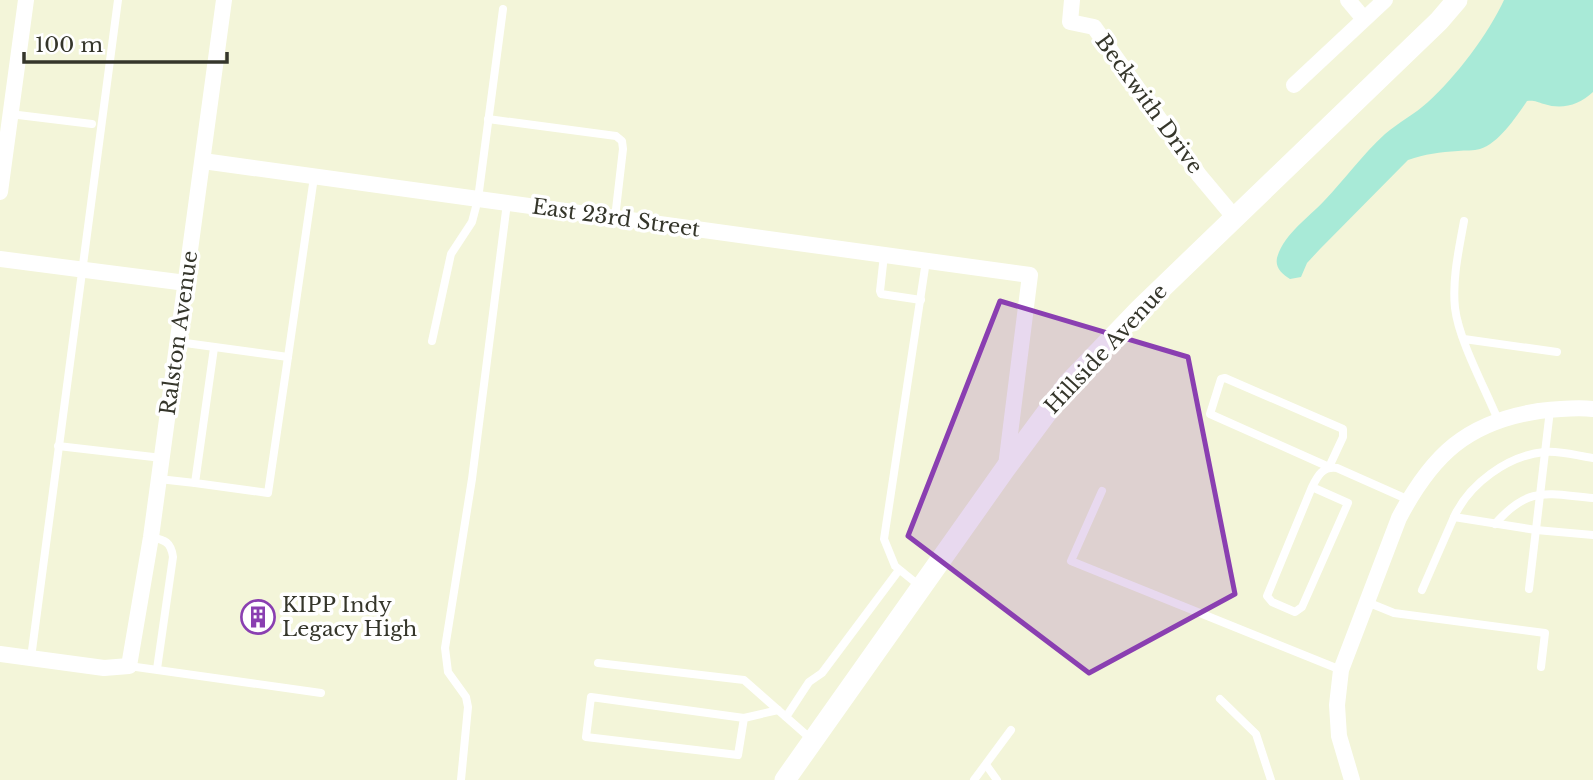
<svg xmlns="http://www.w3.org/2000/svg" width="1593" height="780" viewBox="0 0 1593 780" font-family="'Libre Baskerville',serif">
<rect width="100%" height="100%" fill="#f3f5d9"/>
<path fill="#a8ead7" d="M1504 0H1593V92C1579 105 1562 110 1544 104 1537 102 1534 100 1527 101 1517 116 1498 144 1480 149 1474 151 1465 150 1458 151 1440 152 1425 154 1408 160L1320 249 1307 263 1301 277 1290 279C1282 274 1275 268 1277 258 1283 235 1309 217 1324 201 1345 179 1363 154 1385 134 1399 122 1415 114 1428 102 1455 78 1489 33 1504 0Z"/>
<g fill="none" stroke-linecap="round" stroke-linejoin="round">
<g stroke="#fff" stroke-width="8">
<path d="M10 114 92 124"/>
<path d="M488 119 616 136 622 141 623 149 615 218"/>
<path d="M1464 221C1459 249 1452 279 1455 308 1459 341 1485 388 1498 420"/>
<path d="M884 255 880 291 881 294 921 300"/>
<path d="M1464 339 1557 352"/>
<path d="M432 341 451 254 472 222 478 199 503 9"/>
<path d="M178 342 288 357 268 493 195 483 214 348"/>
<path d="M288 357 314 177"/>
<path d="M1225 378 1343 429V437L1329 467 1210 414 1221 379Z"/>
<path d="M58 446 162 458"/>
<path d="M1593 458C1578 456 1559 450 1544 452 1507 456 1469 484 1454 517L1536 530 1593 535"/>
<path d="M159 479 195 483"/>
<path d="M1312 487 1348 503 1302 607 1295 612 1272 602 1267 596 1312 487C1318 475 1323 466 1337 468L1409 500"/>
<path d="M1102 491 1071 561 1341 670"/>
<path d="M1495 524C1529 485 1547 494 1593 498"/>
<path d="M151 537C165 540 171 542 173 557L157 669"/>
<path d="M921 587 895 566 884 539 926 261"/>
<path d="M1529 589 1550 410"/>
<path d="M1422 590 1454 517"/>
<path d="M1367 602 1394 613 1545 633 1541 667"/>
<path d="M31 658 118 0"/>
<path d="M598 663 744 680 811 739"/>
<path d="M129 666 321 693"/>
<path d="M1220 699 1256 734 1271 780"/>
<path d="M786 717 809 682 822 673 899 570"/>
<path d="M744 718 738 755 586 737 591 697 744 718 778 710"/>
<path d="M987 766 997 780"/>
<path d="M461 780 468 707 466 697 448 672 445 648 472 479 507 203"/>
<path d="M974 780 1011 730"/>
</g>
<g stroke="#fff" stroke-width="16">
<path d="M1072 0 1070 22 1094 27 1199 175 1235 218"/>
<path d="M1348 0 1364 19"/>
<path d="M1294 85 1385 0"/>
<path d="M203 161 1030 275 1006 466"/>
<path d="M0 192 26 0"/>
<path d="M0 259 186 283"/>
<path d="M0 654 104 668 129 666 151 537 224 0"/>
<path d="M1352 780 1339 736 1337 705 1341 670 1399 518C1432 455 1467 422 1539 411 1557 409 1575 407 1593 409"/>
</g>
<path stroke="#fff" stroke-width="21" d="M785 780 1005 469 1068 384 1140 309 1439 21 1457 0"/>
</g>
<path fill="#8a3fb1" fill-opacity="0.2" stroke="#8a3fb1" stroke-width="5" stroke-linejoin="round" d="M1000 301 1188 357 1235 594 1089 673 908 536Z"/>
<defs>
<g id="building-ring" transform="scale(1.75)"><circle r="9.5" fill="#fff" stroke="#8a3fb1" stroke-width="1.5"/><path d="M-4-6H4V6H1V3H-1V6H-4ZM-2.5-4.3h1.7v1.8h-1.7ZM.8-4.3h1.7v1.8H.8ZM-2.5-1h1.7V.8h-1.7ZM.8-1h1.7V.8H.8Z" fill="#8a3fb1"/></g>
</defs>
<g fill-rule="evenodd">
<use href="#building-ring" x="258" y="617"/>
</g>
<g text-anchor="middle" stroke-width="7" stroke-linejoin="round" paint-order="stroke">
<g font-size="21" fill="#35362b" stroke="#fff">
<text transform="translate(1149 104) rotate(54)" y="7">Beckwith Drive</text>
<text transform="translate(616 218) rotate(8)" y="7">East 23rd Street</text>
<text transform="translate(179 333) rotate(-82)" y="7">Ralston Avenue</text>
<text transform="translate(1106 349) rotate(-47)" y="7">Hillside Avenue</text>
</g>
<g font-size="21" fill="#35362b" stroke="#fff" text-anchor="start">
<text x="282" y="612">KIPP Indy<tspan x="282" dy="24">Legacy High</tspan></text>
</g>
</g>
<path d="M24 52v10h203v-10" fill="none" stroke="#35362b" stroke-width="3.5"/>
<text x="35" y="52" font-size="21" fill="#35362b" stroke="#ffffff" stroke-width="5" paint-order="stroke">100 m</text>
</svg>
